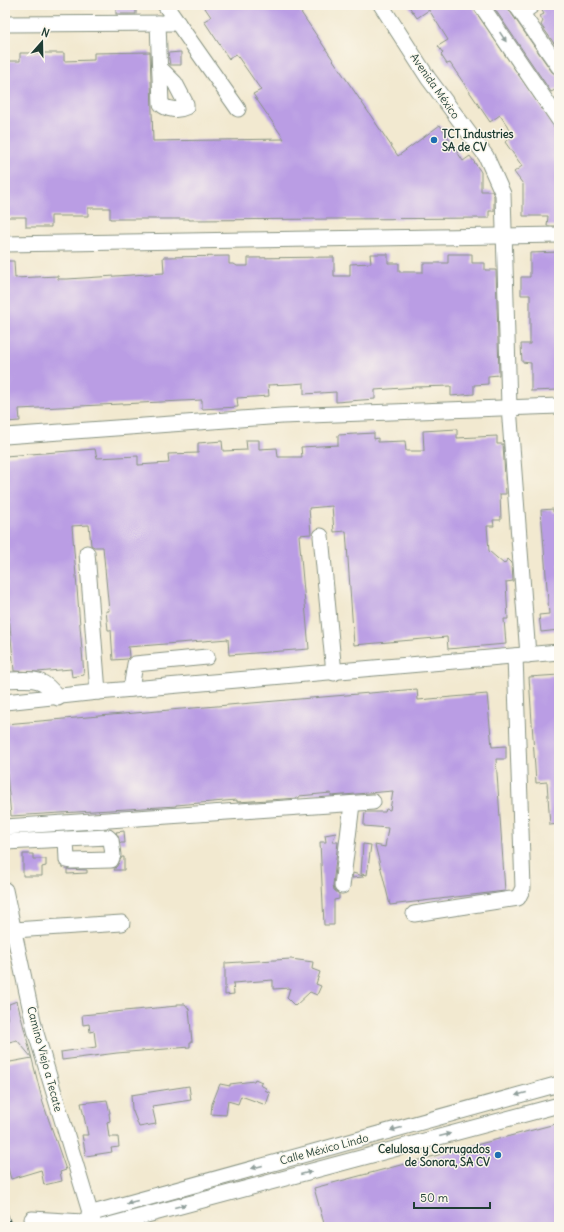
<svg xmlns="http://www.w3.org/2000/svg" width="564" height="1232" viewBox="0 0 564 1232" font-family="Delius,sans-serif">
<rect width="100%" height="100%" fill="#fbf7ec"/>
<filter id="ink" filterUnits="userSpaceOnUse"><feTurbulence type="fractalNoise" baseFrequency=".025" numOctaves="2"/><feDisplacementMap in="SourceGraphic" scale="8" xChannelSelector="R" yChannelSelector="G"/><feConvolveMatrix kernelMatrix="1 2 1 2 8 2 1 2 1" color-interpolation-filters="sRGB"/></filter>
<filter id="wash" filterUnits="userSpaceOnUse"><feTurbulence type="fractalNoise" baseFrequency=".012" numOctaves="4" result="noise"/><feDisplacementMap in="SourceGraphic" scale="16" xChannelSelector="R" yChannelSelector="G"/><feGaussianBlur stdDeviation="0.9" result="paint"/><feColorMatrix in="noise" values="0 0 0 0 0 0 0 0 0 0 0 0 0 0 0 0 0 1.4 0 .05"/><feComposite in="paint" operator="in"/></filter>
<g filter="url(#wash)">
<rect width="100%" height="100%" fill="#f2e9d0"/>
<g id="blocks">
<g fill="#ba9de4">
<rect x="116" y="5" width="20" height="9"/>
<path d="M203 5H296L398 156 440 125 463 161 470 156 481 172V191H492L494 196V211H489V218L189 220V219H110V208H88V216H51V227H26V217H5V61H20V53H64V61L94 60V53L150 52 153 141 284 139 253 94 261 90 236 54 229 59 204 21 211 17Z"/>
<path d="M408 5H471L559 134V226H547L548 216H523V184L514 172 522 166 505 142 514 136 500 115 490 122 450 63 447 64 441 55 443 53 438 46 448 40 429 10 417 18Z"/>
<path d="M492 5H507L509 10 552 72 559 76V88L551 92Z"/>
<path d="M542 5H559V44L556 46 541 25 543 21 540 16 544 14 541 9Z"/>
<path d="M181 52V65H170L168 53Z"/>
<path d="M559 252V390L531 391V363L522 362 521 344H530V295H521V277H530V253Z"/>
<path d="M370 254H388V263H399V272H423V263H448V254H472V263H485V270H496L499 375 488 376V384L474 385V394L451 396V386L416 387 375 390V399L336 402V392L304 394V383L292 384 268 385 269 396 237 398 238 407 202 409V400L19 409 20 421 5 422V261H14L15 278 58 276V279H67L164 273 163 257 229 256V264H234L237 266H248V258L334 257V276H350V264L371 263Z"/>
<path d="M457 429V438L497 436V444H503L506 494H500L501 520H493L494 526H487L489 551 504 564 508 559 512 563 513 581 506 582 508 619H504L506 644 448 649 447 637 354 645 346 531 334 532 332 506 309 508 311 534 299 535 309 649 229 655 228 639 128 647 129 657 127 659 113 660 111 630H108L106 611H109L103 547H94L91 545 89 525 72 526 84 675 72 677 71 669 38 672 14 671 9 616H5V585H7L5 456 95 449 97 458 138 456V465L169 463 168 454 198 453V443L222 441 223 451 247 450 246 440H259V449L277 448 278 457H302L301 447 338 445V435L374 433V439L378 438V442L405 441 406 451H424L423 431Z"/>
<path d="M553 509V512H559V630L541 632 539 615 549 614 541 510Z"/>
<path d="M559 675V824L550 825 547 782 536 783 529 677Z"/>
<path d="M417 689 418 700 487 694 492 747 506 746V759H496L505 891 390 905 375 845 385 847 388 828 364 826V822L365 812H385L386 809 390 810 393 791 331 796V793L299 796V798L237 802V800L176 805V806L11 816 5 754V724Z"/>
<path d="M124 831 125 843H120L116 832Z"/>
<path d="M336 833 332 842H338L333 885 334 890 339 894V899L334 900V925H324L320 842H326L325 835Z"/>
<path d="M363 844 371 845 367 875 361 874Z"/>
<path d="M23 854H33V859H46V866L42 867V876H23Z"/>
<path d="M122 857H124V870H114Z"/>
<path d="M67 869 87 870V873L67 874Z"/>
<path d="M353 873 363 876V877L352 878Z"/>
<path d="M291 959 313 962 312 969 320 972 316 984 321 986 317 995 310 992 295 1006 287 998 290 988 273 989V980L233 983 234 994 225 995V963Z"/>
<path d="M17 1001 32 1059 43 1103 66 1170 60 1172 62 1181 44 1185 41 1170 11 1179 5 1158V1063L32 1058 17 1040 5 1043V1020H8L6 1009 9 1008V1004Z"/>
<path d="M177 1004H185L189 1009 192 1042H190V1047L117 1053 62 1060 61 1052 96 1047 94 1031 90 1032 89 1024 83 1025 82 1015 177 1006Z"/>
<path d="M255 1079 262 1082 260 1085 266 1088 265 1090 270 1093 266 1105 241 1096 238 1104 228 1101 226 1115 211 1114 212 1104 220 1084 230 1086V1084L254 1081Z"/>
<path d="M189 1086 191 1100 152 1106 156 1124 139 1127 132 1109 131 1095Z"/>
<path d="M107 1100 110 1113H109L110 1121 107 1122 109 1137H118L119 1147 111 1148 112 1152 86 1156 82 1135H88L81 1103Z"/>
<path d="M559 1123V1227H325L314 1188Z"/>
</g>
</g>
</g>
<g filter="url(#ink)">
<use href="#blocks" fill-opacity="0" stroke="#889382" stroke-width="1"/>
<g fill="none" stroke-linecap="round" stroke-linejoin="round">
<g stroke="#889382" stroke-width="17">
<g id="minor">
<path d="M165 5 238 109"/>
<path d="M381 5 428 78 486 156 503 194 509 407 528 655"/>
<path d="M481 5 559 120"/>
<path d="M516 5 559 67"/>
<path d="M522 13 533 5"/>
<path d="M158 23 161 104C167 110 178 111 186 107V104L175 83 160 68"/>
<path d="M5 24 178 23"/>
<path d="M5 244 559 235"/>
<path d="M5 436 282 416 559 406"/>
<path d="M321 536 334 673"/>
<path d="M87 553 98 692"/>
<path d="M5 680C31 680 41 674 58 698"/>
<path d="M131 689 135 664 207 657"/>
<path d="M5 702 98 692 559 652"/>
<path d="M5 827 373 802"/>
<path d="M5 842 108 837 111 840 113 855 111 860 71 861 67 860 66 839"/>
<path d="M342 886 352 804"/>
<path d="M5 890 35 1030 93 1222"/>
<path d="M414 914 518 898 523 888 515 656"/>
<path d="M14 930 122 923"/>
<path d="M89 1214 559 1084"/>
<path d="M32 1219 83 1222 92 1221"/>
<path d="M102 1227 559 1105"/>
</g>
</g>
<use href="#minor" stroke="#fff" stroke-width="15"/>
<g stroke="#1f3d34" stroke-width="4.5">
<path id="rail" d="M5 1212 10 1227"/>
</g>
<use href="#rail" stroke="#fbf7ec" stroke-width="3" stroke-dasharray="9" stroke-linecap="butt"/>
</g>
<defs><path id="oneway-solid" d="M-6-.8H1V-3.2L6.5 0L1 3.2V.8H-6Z"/></defs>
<g fill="#8f9e9a">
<use href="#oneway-solid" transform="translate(503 37) rotate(56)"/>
<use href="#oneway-solid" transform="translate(521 1094) rotate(165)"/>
<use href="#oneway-solid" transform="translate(396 1129) rotate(165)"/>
<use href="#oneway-solid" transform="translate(445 1135) rotate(-15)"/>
<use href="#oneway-solid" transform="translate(257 1167) rotate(165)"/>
<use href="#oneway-solid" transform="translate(306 1173) rotate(-15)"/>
<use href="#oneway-solid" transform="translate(132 1202) rotate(165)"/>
<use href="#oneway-solid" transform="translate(180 1206) rotate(-15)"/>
</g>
</g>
<g fill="#1f6fb2" stroke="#fbf7ec" stroke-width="1.5">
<circle cx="434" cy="140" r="4"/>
<circle cx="498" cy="1155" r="4"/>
</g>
<g text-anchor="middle" stroke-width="3" stroke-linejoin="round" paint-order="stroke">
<g font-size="11" fill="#1f3d34" stroke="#fbf7ec">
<text transform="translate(435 86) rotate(55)" y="4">Avenida México</text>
<text transform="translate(45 1059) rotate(75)" y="4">Camino Viejo a Tecate</text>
<text transform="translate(324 1149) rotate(-15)" y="4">Calle México Lindo</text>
</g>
<g font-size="11" font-weight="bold" fill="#1f3d34" stroke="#fbf7ec" text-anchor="start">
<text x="442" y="138">TCT Industries<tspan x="442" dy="13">SA de CV</tspan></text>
<text x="490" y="1153" text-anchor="end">Celulosa y Corrugados<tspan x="490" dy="13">de Sonora, SA CV</tspan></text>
</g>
</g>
<rect width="564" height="1232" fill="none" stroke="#fbf7ec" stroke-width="20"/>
<g transform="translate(42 42) rotate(20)" stroke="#fbf7ec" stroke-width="3" paint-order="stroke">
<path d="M0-3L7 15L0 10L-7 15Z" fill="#1f3d34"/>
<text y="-6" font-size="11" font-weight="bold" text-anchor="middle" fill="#1f3d34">N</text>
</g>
<path d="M414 1202v6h76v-6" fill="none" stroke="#1f3d34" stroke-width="2"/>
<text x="420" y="1202" font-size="12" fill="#1f3d34" stroke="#fbf7ec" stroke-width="3" paint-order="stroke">50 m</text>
</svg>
